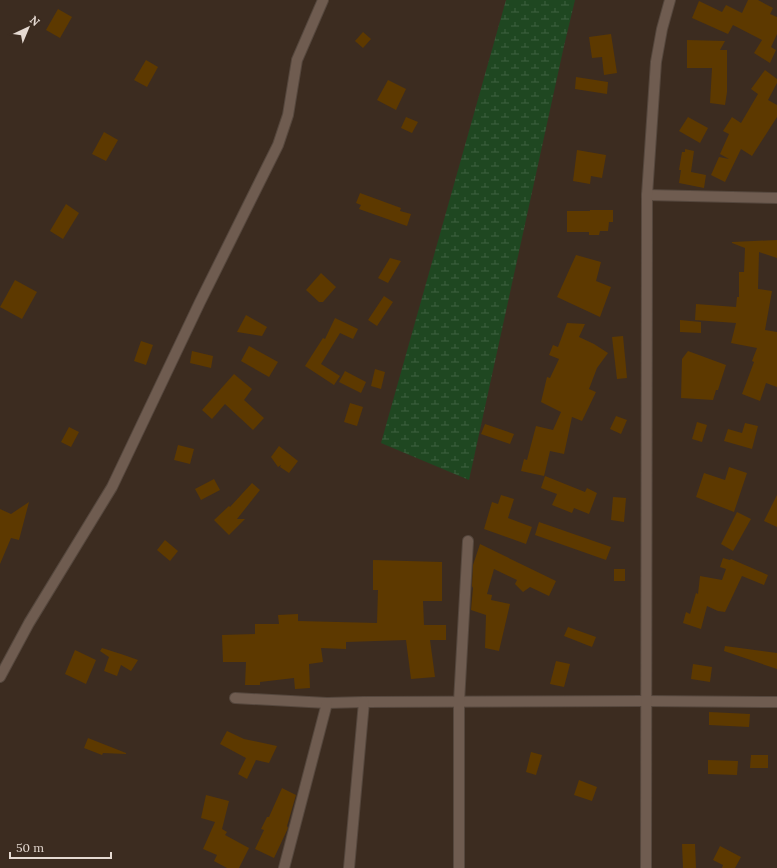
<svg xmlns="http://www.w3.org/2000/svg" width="777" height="868" viewBox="0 0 777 868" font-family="Lora,serif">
<defs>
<pattern id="wetland-marsh" width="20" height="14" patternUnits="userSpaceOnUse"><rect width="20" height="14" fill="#1f4721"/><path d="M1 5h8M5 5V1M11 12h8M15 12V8" fill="none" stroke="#3f6140"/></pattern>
</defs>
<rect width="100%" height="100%" fill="#3c2c20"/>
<path fill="url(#wetland-marsh)" d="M506 0H575L564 46 469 480 381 443Z"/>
<g fill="#5d3900">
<path d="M748 0H758L773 8 770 14 777 17V34L771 47 776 50 770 63 754 53 762 40 733 25 728 34 692 18 699 1 722 12 726 5 742 13Z"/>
<path d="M58 9 72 17 60 38 46 30Z"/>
<path d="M363 32 371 39 363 48 355 41Z"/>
<path d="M611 34 617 73 604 75 602 57 592 58 589 37Z"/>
<path d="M687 40 725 41 720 50H727V92L725 105 710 103 712 68H687Z"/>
<path d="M146 60 158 67 147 87 134 80Z"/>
<path d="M765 70 777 79V83L768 100 777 105V117L752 156 741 149 725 182 711 175 719 157 729 159 720 154 729 134 723 131 732 117 741 123 758 94 751 89Z"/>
<path d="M576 77 608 82 607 94 575 89Z"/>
<path d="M388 80 406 89 396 110 377 100Z"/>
<path d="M406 117 418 122 412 133 401 128Z"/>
<path d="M688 117 708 128 700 143 679 131Z"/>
<path d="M104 132 118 140 106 161 92 154Z"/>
<path d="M685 149 694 151 691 172 706 175 704 188 679 183 681 170H679L682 152H685Z"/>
<path d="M577 150 606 155 602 178 591 176 590 184 573 181Z"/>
<path d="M360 193 401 208 400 211 411 214 407 226 359 209 361 205 356 203Z"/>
<path d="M66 204 79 213 63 239 50 231Z"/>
<path d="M590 210H613V222H609L608 231H600L599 235H589V232H567V211H590Z"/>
<path d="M777 240V258L759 252 758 289 772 291 765 330 777 332V387L766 383 760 401 742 394 754 362 752 361 757 348 731 343 736 323 695 320 696 304 736 307 737 297H739V272H744L745 248 732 243V242Z"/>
<path d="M576 255 601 262 596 281 611 287 600 317 557 297Z"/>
<path d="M390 258 401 261 388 283 378 278Z"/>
<path d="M321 273 336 287 323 302H319L306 290Z"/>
<path d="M15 280 37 292 22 319 0 307Z"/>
<path d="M384 296 393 302 377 326 368 320Z"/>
<path d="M246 315 267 327 262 336 237 332Z"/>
<path d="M335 318 358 329 353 339 340 333 321 364 340 376 334 385 305 366 323 338 325 339Z"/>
<path d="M680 320 701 322V333L680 332Z"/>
<path d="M567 323 585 324 579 337 594 344 608 353 597 368 589 389 596 392 582 421 572 417 564 454 550 451 544 476 521 471 524 459 527 460 536 426 553 430 561 412 541 402 547 377 550 378 559 359 549 355 553 345 558 347Z"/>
<path d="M623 336 627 378 617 379 612 337Z"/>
<path d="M141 341 153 345 146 365 134 361Z"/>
<path d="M249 346 278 362 269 377 241 361Z"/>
<path d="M192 351 213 356 211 368 190 363Z"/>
<path d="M688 351 726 365 718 390H716L713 400 681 398 682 359Z"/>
<path d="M375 369 385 372 381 389 371 386Z"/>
<path d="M345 371 366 382 361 393 339 382Z"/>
<path d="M234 374 252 389 244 400 264 418 253 430 225 404 212 419 202 410Z"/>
<path d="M350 403 363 407 357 426 344 422Z"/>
<path d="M616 416 627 420 621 434 610 429Z"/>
<path d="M697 422 707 425 702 442 692 439Z"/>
<path d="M745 423 758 426 752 449 724 441 728 429 742 433Z"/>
<path d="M485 424 514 434 510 444 481 434Z"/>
<path d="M69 427 79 432 71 447 61 442Z"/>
<path d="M178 445 194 449 190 464 174 460Z"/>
<path d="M279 446 298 461 289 473 280 467 281 465 278 467 271 457Z"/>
<path d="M729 467 747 473 734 512 696 497 704 473 725 480Z"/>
<path d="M545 476 585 492 587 488 597 493 589 514 574 508 572 513 552 505 557 494 541 488Z"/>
<path d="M214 479 220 490 201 500 195 489Z"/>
<path d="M252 483 260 490 237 519H245L229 535 214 520 229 506 230 507Z"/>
<path d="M501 495 514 499 508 518 532 527 526 544 484 529 492 502 498 504Z"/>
<path d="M777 495V527L764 521Z"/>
<path d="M613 497 626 498 624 522 611 520Z"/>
<path d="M29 502 19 540 11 538 0 564V509L11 514Z"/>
<path d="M737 512 751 519 733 551 721 544Z"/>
<path d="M539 522 611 547 606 560 535 535Z"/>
<path d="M165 540 178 551 170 561 157 550Z"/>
<path d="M480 544 556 581 549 596 530 587 523 592 515 584 517 580 494 569 487 594 492 595 491 600 510 604 499 651 485 648 486 615 471 610 473 588 472 586 473 565Z"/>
<path d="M723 558 730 560 731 559 768 575 764 585 742 576 725 612 718 611 707 606 701 629 683 623 686 612 690 614 696 593 698 594 700 576 722 580 726 569 720 567Z"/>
<path d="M373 560 442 562V601H423L424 625H446V640H430L435 677 411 679 406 640 346 642V649L321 648 323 662 309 664 310 688 295 689 294 678 260 682V685H245L246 662H223L222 635 255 634V624H279L278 615 298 614V621L377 623 378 590H373Z"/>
<rect x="614" y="569" width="11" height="12"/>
<path d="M568 627 596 637 592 647 564 636Z"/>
<path d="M725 646 777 653V669L724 651Z"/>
<path d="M102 648 124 655 138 660 131 671 121 665 117 676 104 671 109 657 100 651Z"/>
<path d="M75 650 96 660 86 684 65 674Z"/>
<path d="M556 661 570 664 564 687 550 684Z"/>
<path d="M693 664 712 667 710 682 691 679Z"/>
<path d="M709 712 750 714 749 727 709 725Z"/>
<path d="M227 731 244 739 277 746 269 763 256 760 247 779 238 774 246 758 220 744Z"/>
<path d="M88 738 126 753V754L103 753 102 755 84 748Z"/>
<path d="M531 752 542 755 536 775 526 772Z"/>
<path d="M751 755H768V768H750Z"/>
<path d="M708 760 738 761 737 775 708 774Z"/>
<path d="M579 780 597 787 592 801 574 795Z"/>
<path d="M282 788 296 795 287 826 288 828 274 858 255 849 264 830 261 829 267 817H269Z"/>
<path d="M206 795 229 801 222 829 227 832 225 835 249 848 239 868H227L214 861 217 855 203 849 215 822 201 818Z"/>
<path d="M682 844H695L696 868H683Z"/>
<path d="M720 846 741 857 735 868H722L723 865 713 860Z"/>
</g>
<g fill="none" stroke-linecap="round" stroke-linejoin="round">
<g stroke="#55473d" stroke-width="12">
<g id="street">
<path d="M647 195 777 198"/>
<path d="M0 677 29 623 112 487 200 302 278 145 288 115 297 60 323 0"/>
<path d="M235 698 327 703 364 702 645 701 777 702"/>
<path d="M284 868 327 703"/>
<path d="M349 868 364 702"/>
<path d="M459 868V702L468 541"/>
</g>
</g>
<g stroke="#55473d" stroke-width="12">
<path id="secondary" d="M646 868 647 195 656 62 662 29 670 0"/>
</g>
<use href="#street" stroke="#6f5c50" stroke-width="10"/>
<use href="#secondary" stroke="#6f5c50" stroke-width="10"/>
</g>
<g transform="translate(28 28) rotate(44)" stroke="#3c2c20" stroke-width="3" paint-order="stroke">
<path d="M0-3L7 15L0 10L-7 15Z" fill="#e5dad2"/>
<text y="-6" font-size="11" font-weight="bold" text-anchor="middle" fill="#e5dad2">N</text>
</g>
<path d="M10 852v6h101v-6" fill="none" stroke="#e5dad2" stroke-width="2"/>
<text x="16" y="852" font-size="12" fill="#e5dad2" stroke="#3c2c20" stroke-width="3" paint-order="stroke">50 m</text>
</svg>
